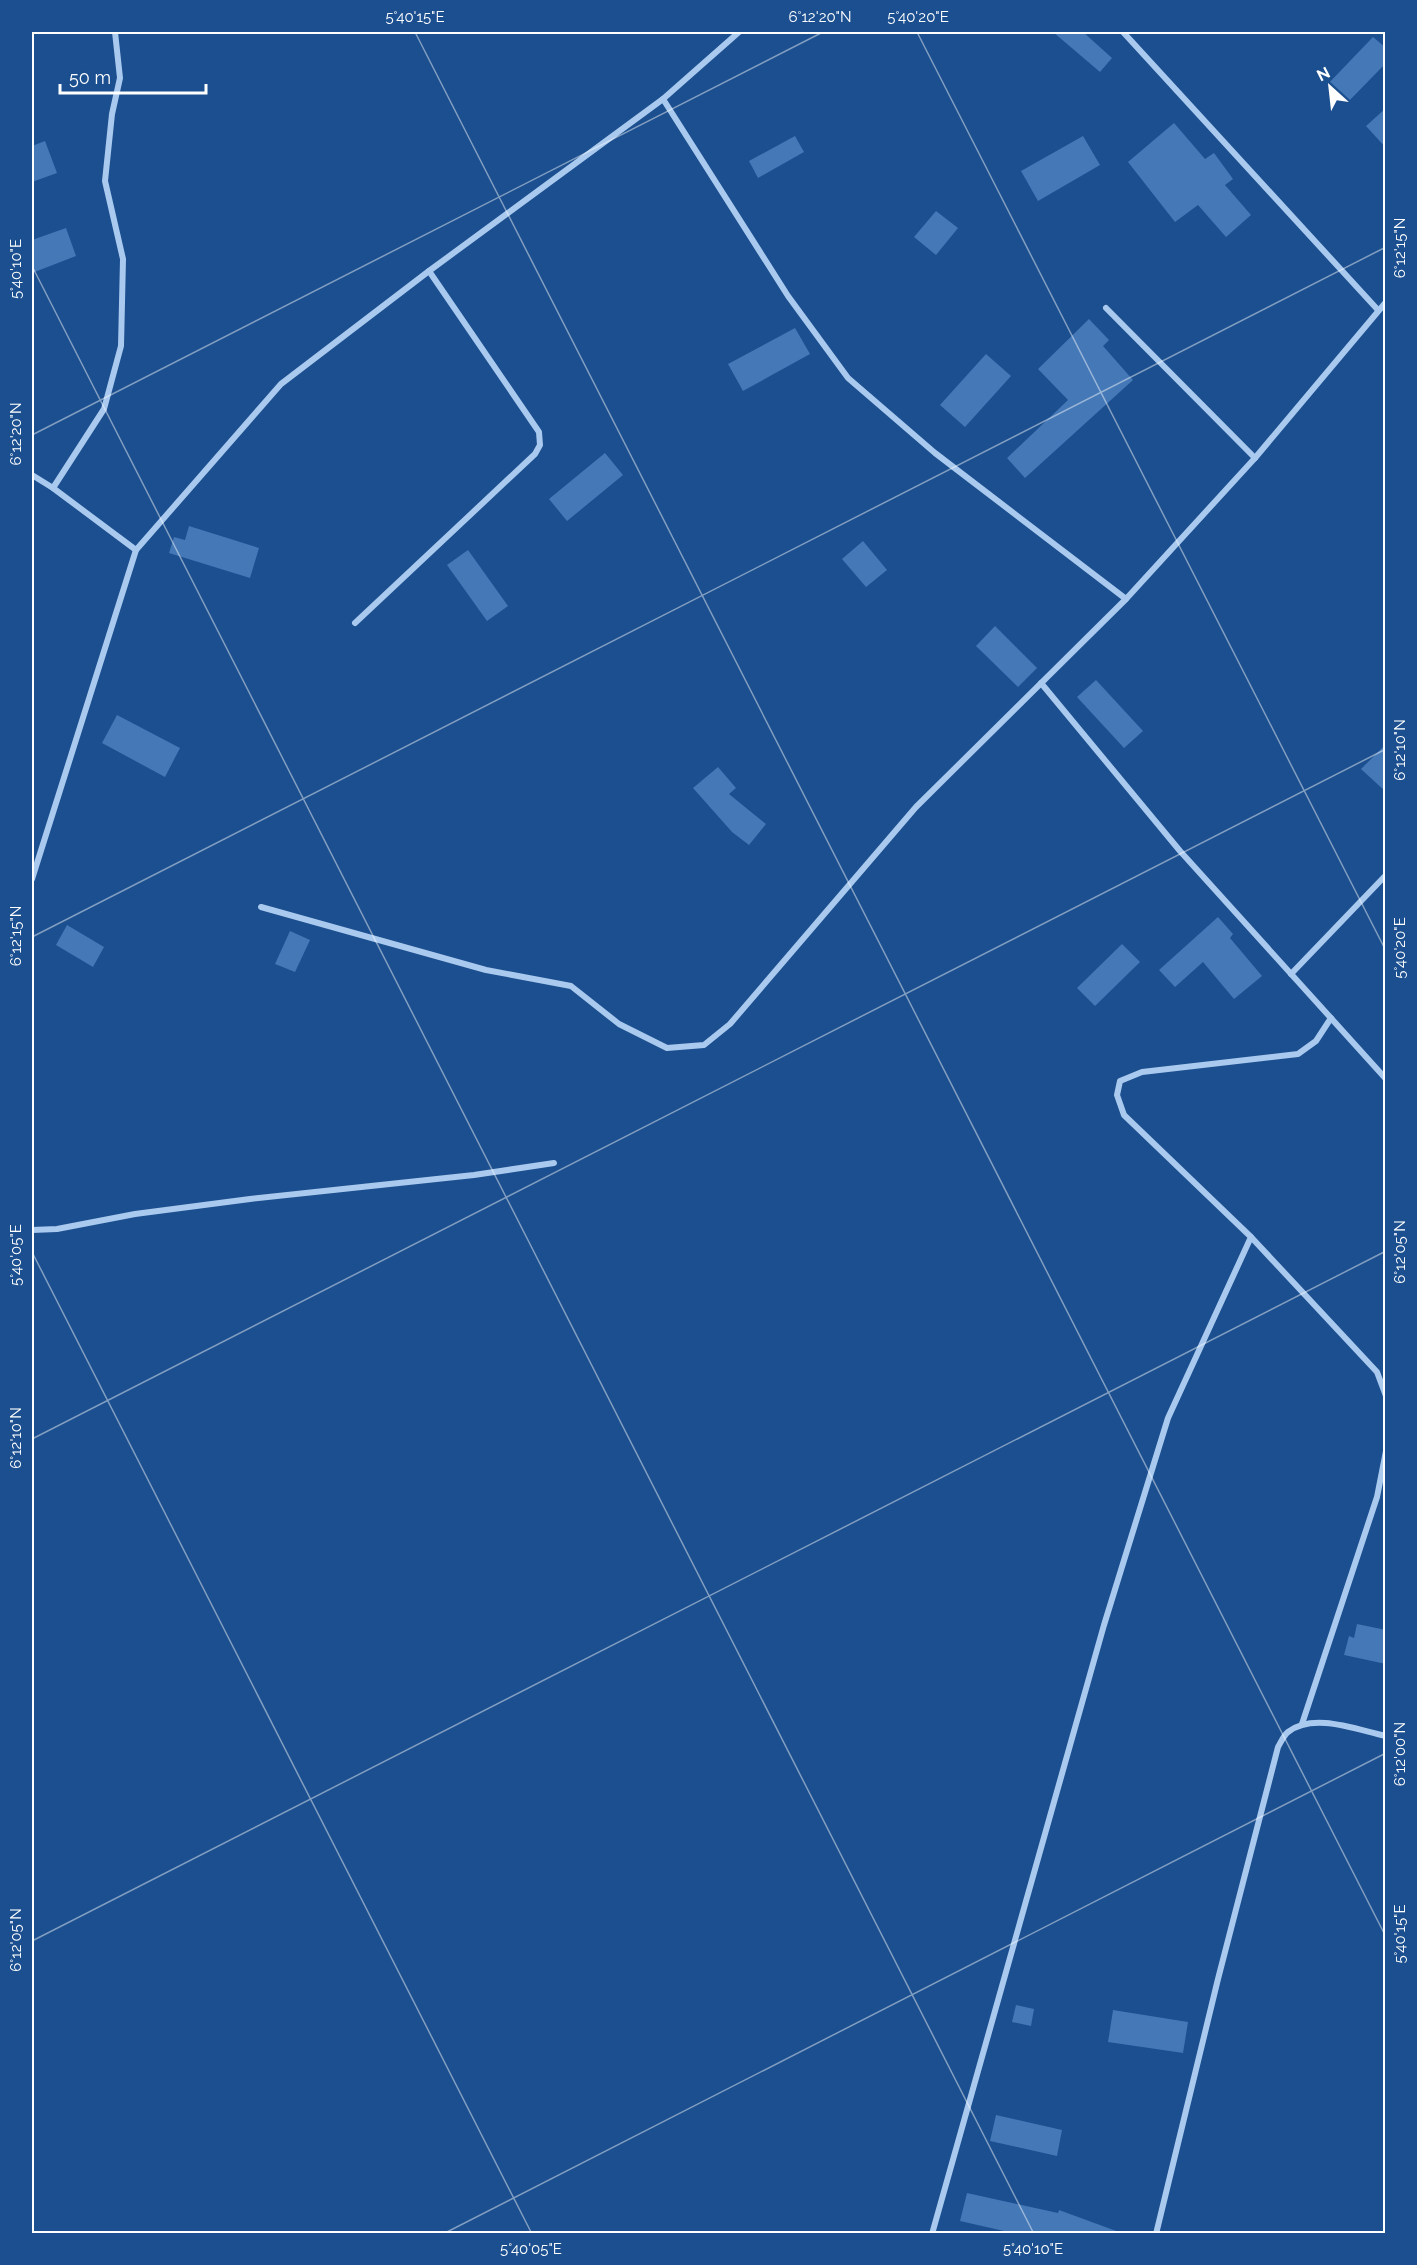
<svg xmlns="http://www.w3.org/2000/svg" width="1417" height="2265" viewBox="0 0 1417 2265" font-family="Raleway,sans-serif">
<rect width="100%" height="100%" fill="#1b4f8f"/>
<g fill="#4478b7">
<path d="M1053 32H1083L1112 58 1100 72Z"/>
<path d="M1373 37 1386 48V63L1347 103 1327 85Z"/>
<path d="M1386 108V148L1366 126Z"/>
<path d="M1174 123 1205 159 1214 153 1233 179 1225 185 1251 215 1226 237 1198 205 1175 222 1128 162Z"/>
<path d="M795 136 804 152 758 178 749 161Z"/>
<path d="M1083 136 1100 165 1038 201 1021 171Z"/>
<path d="M45 141 57 173 32 182V146Z"/>
<path d="M936 211 958 228 936 255 914 237Z"/>
<path d="M66 228 76 256 32 273V240Z"/>
<path d="M1089 319 1109 340 1103 346 1133 380 1025 478 1007 458 1068 400 1038 369Z"/>
<path d="M795 328 810 354 743 391 728 364Z"/>
<path d="M986 354 1011 376 965 427 940 405Z"/>
<path d="M605 453 623 475 567 521 549 499Z"/>
<path d="M189 526 259 548 250 578 169 553 174 537 185 540Z"/>
<path d="M863 541 887 570 866 587 842 559Z"/>
<path d="M468 550 508 606 487 621 447 565Z"/>
<path d="M995 626 1037 668 1018 687 976 646Z"/>
<path d="M1096 680 1143 731 1124 748 1077 697Z"/>
<path d="M117 715 180 748 165 777 102 743Z"/>
<path d="M1386 744V792L1361 769Z"/>
<path d="M718 767 736 788 729 794 766 824 749 845 732 832 693 788Z"/>
<path d="M1218 917 1233 934 1230 938 1262 976 1234 999 1203 962 1175 987 1159 970Z"/>
<path d="M67 925 104 947 93 967 56 945Z"/>
<path d="M290 931 310 940 295 972 275 964Z"/>
<path d="M1122 944 1140 962 1095 1006 1077 988Z"/>
<path d="M1357 1624 1386 1630V1664L1344 1655 1349 1636 1354 1638Z"/>
<path d="M1016 2005 1034 2009 1031 2026 1012 2022Z"/>
<path d="M1113 2010 1188 2022 1183 2053 1108 2042Z"/>
<path d="M996 2115 1062 2130 1057 2156 990 2141Z"/>
<path d="M967 2193 1058 2213 1059 2210 1119 2232V2234H1017L960 2221Z"/>
</g>
<g fill="none" stroke-linecap="round" stroke-linejoin="round">
<g stroke="#a9c9ee" stroke-width="6">
<path d="M1123 32 1378 310"/>
<path d="M663 99 788 296 848 378 935 453 1126 599"/>
<path d="M1106 308 1255 458"/>
<path d="M32 475 53 488 136 550"/>
<path d="M53 488 104 409 121 346 123 259 105 181 112 114 120 78 115 32"/>
<path d="M355 623 535 454 540 445 539 432 429 271"/>
<path d="M1041 683 1180 851 1386 1079"/>
<path d="M32 879 136 550 281 384 429 271 663 99 739 32"/>
<path d="M261 907 486 970 571 986 619 1024 667 1048 704 1045 730 1024 916 807 1126 599 1255 458 1386 302"/>
<path d="M1291 974 1386 875"/>
<path d="M32 1230 57 1229 135 1214 250 1199 474 1175 554 1163"/>
<path d="M1251 1237 1377 1372 1386 1396"/>
<path d="M1302 1724 1377 1497 1386 1451"/>
<path d="M932 2234 1104 1625 1168 1418 1251 1237 1124 1115 1117 1095 1120 1081 1142 1072 1298 1054 1316 1041 1331 1018"/>
<path d="M1156 2234 1218 1979 1278 1747C1281 1742 1284 1735 1288 1732 1314 1712 1357 1730 1386 1736"/>
</g>
</g>
<path fill="none" stroke="#fff" stroke-width="1.5" stroke-opacity="0.45" d="M415 32 1386 1937M917 32 1386 951M32 266 1034 2234M32 435 823 32M32 937 1386 247M32 1252 532 2234M32 1439 1386 749M32 1941 1386 1251M443 2234 1386 1753"/>
<rect width="1417" height="2265" fill="none" stroke="#1b4f8f" stroke-width="66"/>
<g transform="translate(1330 87) rotate(333)" stroke="#1b4f8f" stroke-width="4.5" paint-order="stroke">
<path d="M0-4.5L10 22L0 15L-10 22Z" fill="#ffffff"/>
<text y="-9" font-size="16" font-weight="bold" text-anchor="middle" fill="#ffffff">N</text>
</g>
<path d="M60 84v9h146v-9" fill="none" stroke="#ffffff" stroke-width="3"/>
<text x="69" y="84" font-size="18" fill="#ffffff" stroke="#1b4f8f" stroke-width="4.5" paint-order="stroke">50 m</text>
<rect x="33" y="33" width="1351" height="2199" fill="none" stroke="#fff" stroke-width="2"/>
<g font-size="15" text-anchor="middle" fill="#fff">
<text x="415" y="22">5°40'15"E</text>
<text x="820" y="22">6°12'20"N</text>
<text x="918" y="22">5°40'20"E</text>
<text transform="translate(1400 248) rotate(-90)" y="5">6°12'15"N</text>
<text transform="translate(16 269) rotate(-90)" y="5">5°40'10"E</text>
<text transform="translate(16 434) rotate(-90)" y="5">6°12'20"N</text>
<text transform="translate(1400 750) rotate(-90)" y="5">6°12'10"N</text>
<text transform="translate(16 936) rotate(-90)" y="5">6°12'15"N</text>
<text transform="translate(1400 948) rotate(-90)" y="5">5°40'20"E</text>
<text transform="translate(1400 1252) rotate(-90)" y="5">6°12'05"N</text>
<text transform="translate(16 1255) rotate(-90)" y="5">5°40'05"E</text>
<text transform="translate(16 1438) rotate(-90)" y="5">6°12'10"N</text>
<text transform="translate(1400 1754) rotate(-90)" y="5">6°12'00"N</text>
<text transform="translate(1400 1934) rotate(-90)" y="5">5°40'15"E</text>
<text transform="translate(16 1940) rotate(-90)" y="5">6°12'05"N</text>
<text x="531" y="2254">5°40'05"E</text>
<text x="1033" y="2254">5°40'10"E</text>
</g>
</svg>
